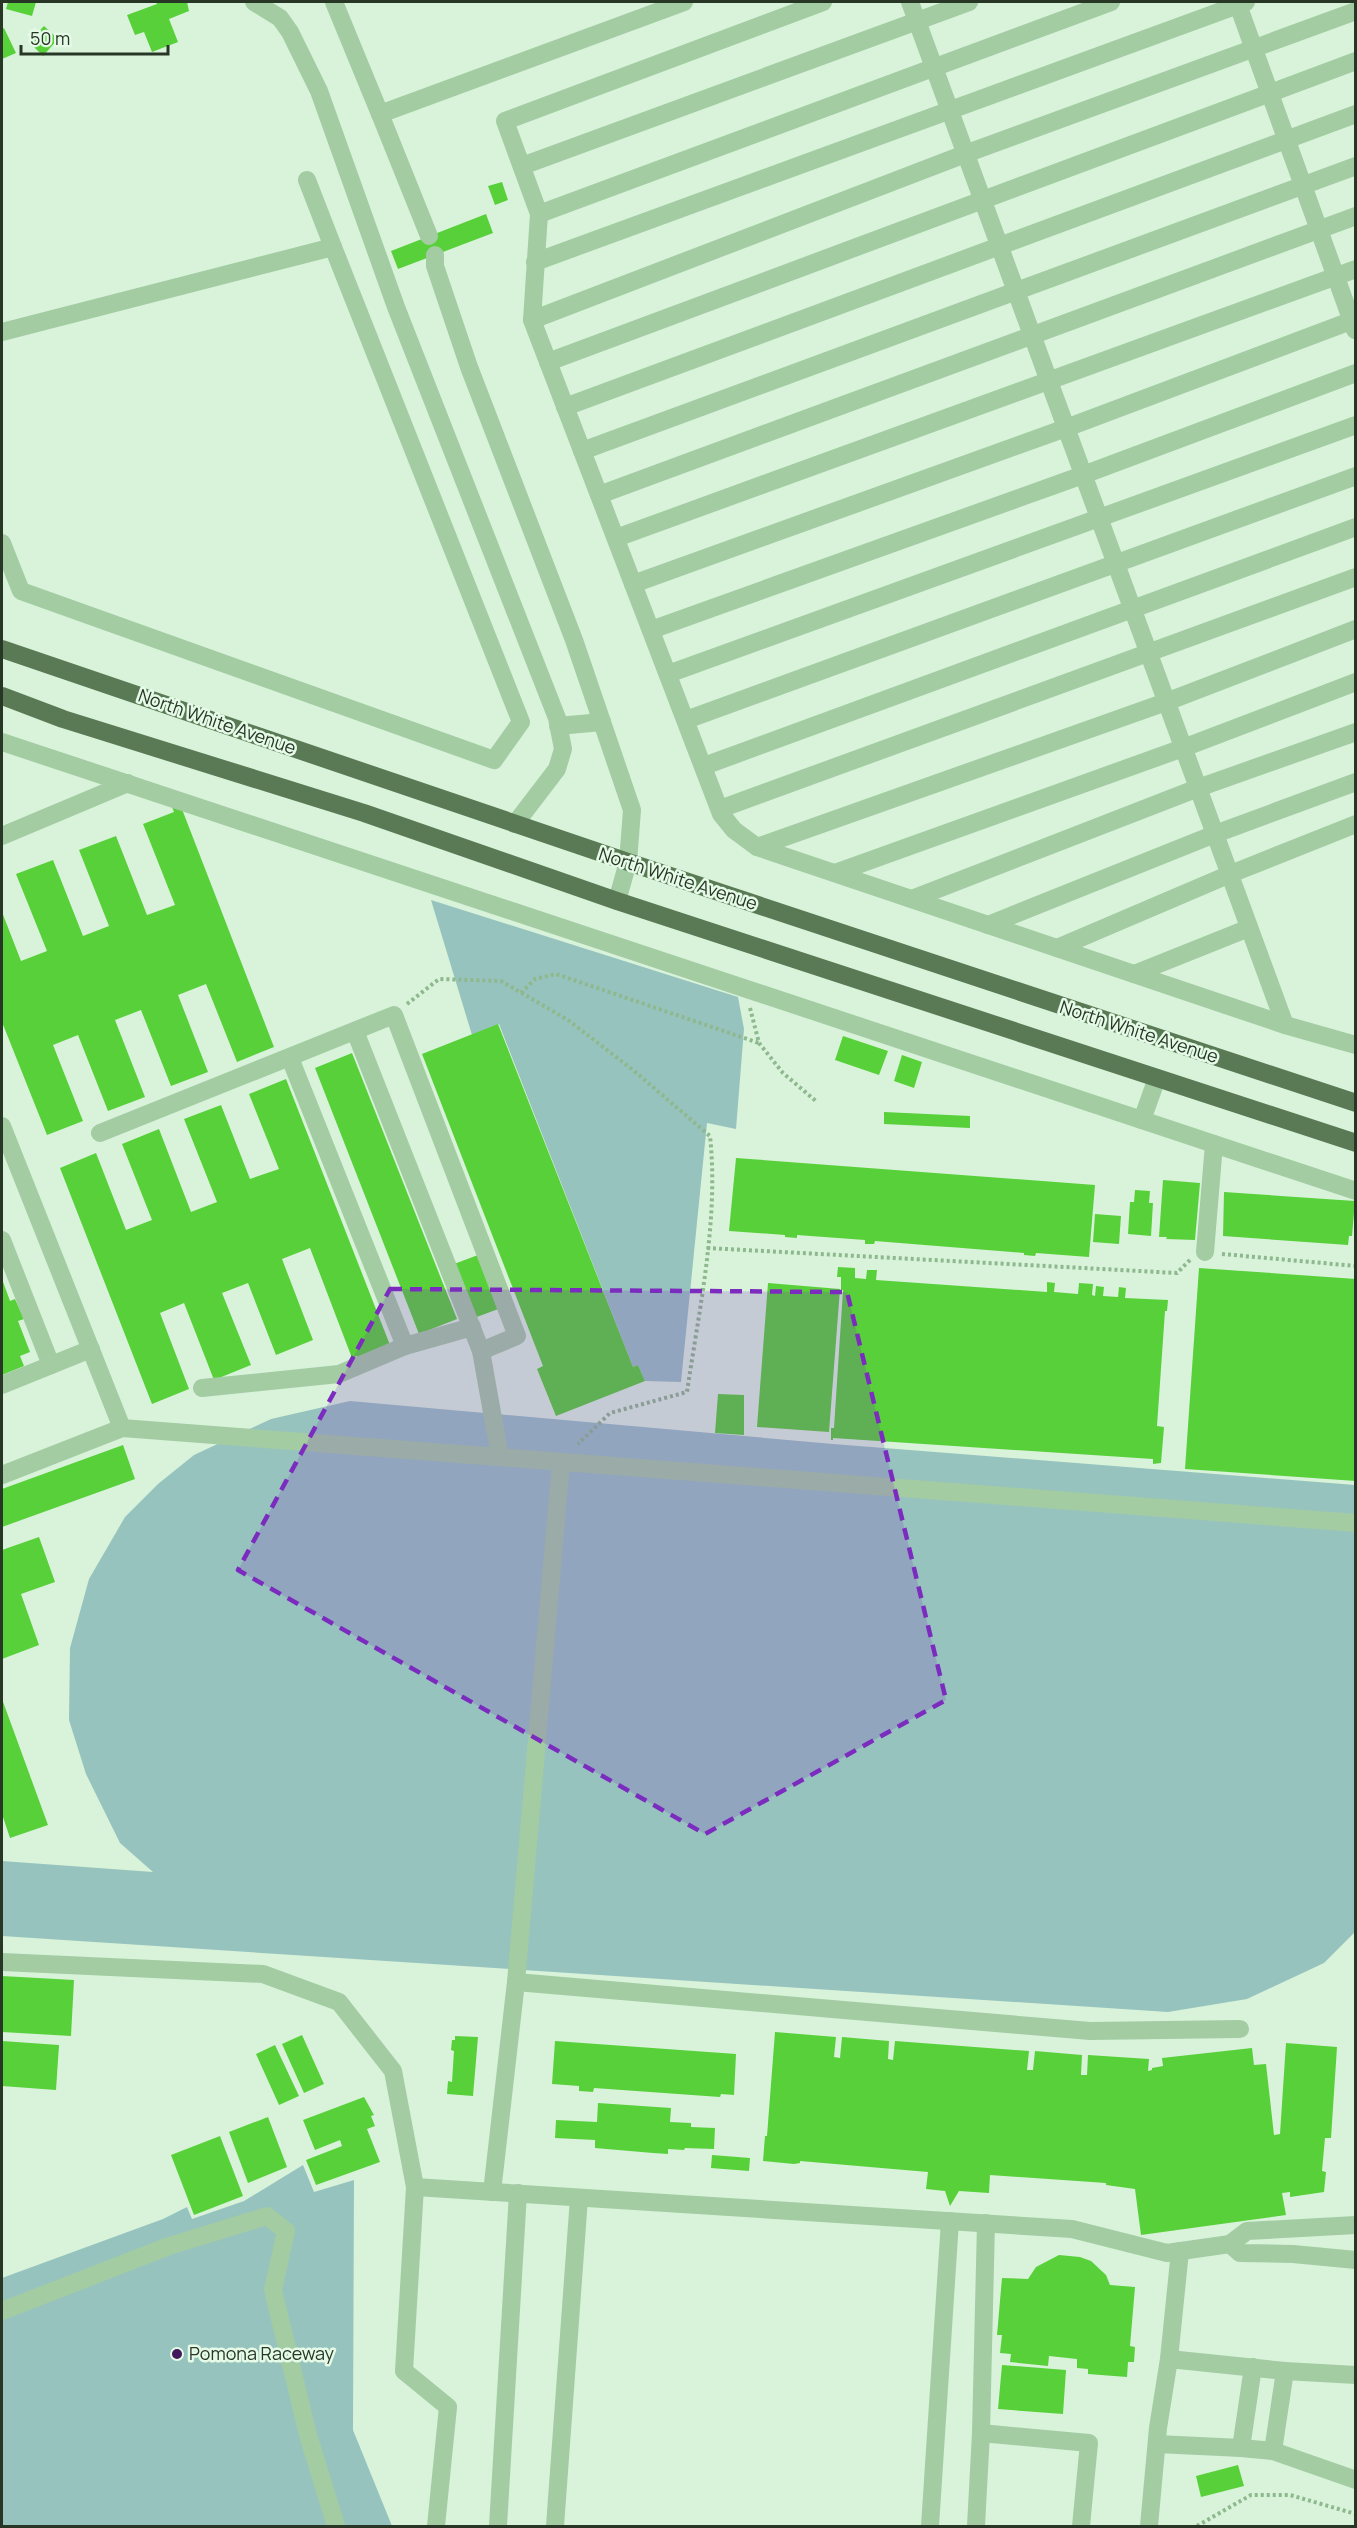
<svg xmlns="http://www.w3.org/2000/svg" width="1357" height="2528" viewBox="0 0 1357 2528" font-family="Manrope,sans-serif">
<rect width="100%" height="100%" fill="#d8f3da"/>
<g fill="#97c3be">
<path d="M431 900 738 997 744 1029 736 1129 707 1123 681 1382 645 1381 638 1365 633 1367 499 1024 472 1035Z"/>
<path d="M350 1401 833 1444 1355 1485V1932L1324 1963 1247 1999 1168 2012 2 1936V1861L153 1872 120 1843 86 1774 69 1720 70 1648 89 1579 125 1517 158 1484 194 1455 271 1419Z"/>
<path d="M303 2165 314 2192 354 2180 353 2430 392 2526H2V2278L163 2219 187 2207 192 2219 244 2201Z"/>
</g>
<g fill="#58d03a">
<path d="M8 2H36L32 16 6 9Z"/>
<path d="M156 2H187L189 11 169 19 178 42 152 52 144 32 135 35 127 15 157 4Z"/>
<path d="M44 26 58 39 43 56 29 42Z"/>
<path d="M4 28 16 53 2 59V29Z"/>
<path d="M502 182 508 200 495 205 488 186Z"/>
<path d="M486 214 493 233 398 269 391 251Z"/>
<path d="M180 804 274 1047 237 1062 206 984 178 995 208 1072 171 1086 141 1010 115 1020 145 1097 108 1111 78 1035 53 1045 83 1121 47 1135 2 1022V912L21 961 47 951 16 874 53 860 83 936 109 926 79 850 116 836 147 915 175 905 143 824 174 812 172 807Z"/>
<path d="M498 1024 633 1367 638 1365 645 1381 556 1416 537 1369 543 1366 422 1054Z"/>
<path d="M843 1036 888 1051 879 1075 835 1060Z"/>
<path d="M352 1053 457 1319 419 1334 315 1068Z"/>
<path d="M902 1055 922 1062 914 1088 894 1081Z"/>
<path d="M286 1079 390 1345 357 1358V1356L352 1358 310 1248 282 1259 313 1340 276 1355 248 1283 222 1293 251 1365 214 1380 184 1303 160 1313 189 1389 152 1404 60 1168 96 1153 126 1230 152 1220 122 1144 159 1129 191 1212 217 1202 184 1119 221 1105 250 1179 279 1169 249 1094Z"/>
<path d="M884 1112 970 1116V1128L884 1124Z"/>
<path d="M736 1158 1095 1185 1089 1257 1036 1253 1035 1256 1024 1255V1253L875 1241 874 1244H865V1240L797 1235V1238L785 1237V1235L729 1231Z"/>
<path d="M1163 1180 1200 1183 1195 1240 1166 1239 1167 1237H1159Z"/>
<path d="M1135 1190 1150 1191 1149 1203H1153L1151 1236 1128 1234 1130 1202H1134Z"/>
<path d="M1224 1192 1355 1201 1352 1236H1349L1348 1245 1223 1236Z"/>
<path d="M1095 1214 1121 1216 1119 1244 1093 1242Z"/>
<path d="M478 1255 501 1308 474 1318 454 1264Z"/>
<path d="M838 1267 855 1268V1278L866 1279 867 1270H877L876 1280 1047 1292V1282L1055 1283 1054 1292 1078 1294 1079 1283 1093 1284 1092 1295 1095 1296 1096 1286 1104 1287 1103 1296 1118 1297 1119 1287 1126 1288 1125 1298 1168 1300 1167 1311H1165L1157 1426 1164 1427 1161 1463 1153 1464V1459L833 1438V1440H831V1428H834L843 1290H841V1277H837Z"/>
<path d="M1199 1268 1356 1279V1481L1185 1469Z"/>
<path d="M2 1279 10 1301 15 1299 24 1319 18 1321 30 1352 20 1356 24 1366 2 1375Z"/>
<path d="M768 1283 840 1289 829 1432 757 1427Z"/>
<path d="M718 1394 744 1395V1435L715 1433Z"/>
<path d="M123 1445 135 1479 2 1527V1489Z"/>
<path d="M39 1537 55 1582 21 1594 39 1645 2 1659V1550Z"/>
<path d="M2 1699 48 1825 10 1838 2 1814Z"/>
<path d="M2 1976 74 1980 71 2036 2 2032Z"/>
<path d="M775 2032 836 2037 834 2057 840 2058 842 2037 889 2041 888 2059 893 2060 895 2041 1029 2051 1027 2070H1033L1035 2051 1082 2055 1081 2075H1087L1088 2055 1149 2059 1148 2071 1152 2070V2068L1163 2066 1162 2058 1252 2048 1254 2065 1266 2064 1274 2135 1280 2134 1286 2043 1337 2047 1331 2138H1325L1322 2171 1326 2172 1324 2192 1290 2197V2192L1282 2193 1286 2215 1141 2235 1135 2189 1106 2185V2183L990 2175 989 2193 959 2191 950 2206 945 2191 926 2189 928 2172 800 2161V2163L794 2164 763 2161 765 2136H767Z"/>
<path d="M302 2035 324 2084 304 2093 282 2044Z"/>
<path d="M455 2036 478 2037 473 2096 447 2094 448 2081 452 2082 454 2051 451 2050 452 2040H455Z"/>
<path d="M2 2041 59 2045 56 2090 2 2086Z"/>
<path d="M555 2041 736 2054 734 2095 721 2094 720 2097 594 2088 593 2092 579 2091V2086L552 2084Z"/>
<path d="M275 2045 299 2096 279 2105 256 2054Z"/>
<path d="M364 2097 374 2115 371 2116 375 2126 367 2129 380 2162 316 2185 306 2160 342 2146 340 2140 315 2150 303 2120Z"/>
<path d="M598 2103 671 2108 670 2122 691 2123V2127L715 2128 714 2149 685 2148 684 2150 668 2149V2154L653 2153 595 2148V2140L555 2138 556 2120 597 2122Z"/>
<path d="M268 2117 287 2167 248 2183 229 2132Z"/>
<path d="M220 2136 243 2196 194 2215 171 2155Z"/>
<path d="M712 2155 750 2158 749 2171 711 2168Z"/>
<path d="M1059 2255 1080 2257 1091 2261 1106 2275 1110 2285 1135 2287 1130 2346 1135 2347 1134 2362H1128L1127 2377 1088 2374V2369L1077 2368V2359L1049 2356 1048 2366 1010 2362 1011 2354 1000 2353 1002 2335H997L1002 2278 1028 2279 1036 2267Z"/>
<path d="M1002 2365 1066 2370 1063 2414 998 2409Z"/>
<path d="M1238 2465 1244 2486 1201 2497 1196 2476Z"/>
</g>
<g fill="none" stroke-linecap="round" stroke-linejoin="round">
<g stroke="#8eb88d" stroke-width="4" stroke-dasharray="3 3" stroke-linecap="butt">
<path d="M521 993 535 979 556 974 759 1043"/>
<path d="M407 1004 439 979 501 981 568 1020 633 1070 710 1136C719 1219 699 1310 687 1392L610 1413 578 1444"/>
<path d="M750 1008 759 1043 783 1073 817 1102"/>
<path d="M707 1248 1177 1273 1191 1259"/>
<path d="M1222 1254 1356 1266"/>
<path d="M1197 2526 1251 2495H1290L1356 2514"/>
</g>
<g stroke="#a3cca3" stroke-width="18">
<path d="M254 2 280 18 290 32 319 91 396 307 557 718 563 749 557 769 515 824"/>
<path d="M334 2 380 114"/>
<path d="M823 2 505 121 539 214 532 320 721 814 734 830 757 847 1285 1025"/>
<path d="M910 2 1285 1025 1356 1045"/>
<path d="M1237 2 1355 330"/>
<path d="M522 166 969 2"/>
<path d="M307 180 333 247"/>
<path d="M539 214 1111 2"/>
<path d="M429 236 380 114 684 2"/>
<path d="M435 255V266L469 367 574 640 632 810 628 862 617 901"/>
<path d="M535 262 1246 2"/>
<path d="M532 320 965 154 1356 11"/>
<path d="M2 332 333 247 521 722 494 760 21 591 2 543"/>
<path d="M548 362 1356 61"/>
<path d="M565 407 1356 114"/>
<path d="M582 451 1356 166"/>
<path d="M599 495 1356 216"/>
<path d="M616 538 1356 269"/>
<path d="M633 584 1066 428 1356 319"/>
<path d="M651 630 1083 475 1356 373"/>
<path d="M668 674 1356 425"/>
<path d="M686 720 1356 476"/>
<path d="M558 726 602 722"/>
<path d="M2 742 1356 1191"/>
<path d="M704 766 1356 527"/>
<path d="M720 809 1356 577"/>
<path d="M2 836 128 783"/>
<path d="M757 847 1166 702 1356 629"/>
<path d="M835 873 1183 748 1356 682"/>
<path d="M912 899 1198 788 1356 732"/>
<path d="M988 925 1215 834 1356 782"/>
<path d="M1057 948 1228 875 1356 824"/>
<path d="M1134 974 1249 928"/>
<path d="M355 1031 481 1351 500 1457"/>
<path d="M290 1058 405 1346"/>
<path d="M1142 1120 1157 1078"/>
<path d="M2 1126 122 1428"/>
<path d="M100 1133 394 1015 517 1336 481 1351"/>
<path d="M2 1240 51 1365"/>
<path d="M1205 1252 1214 1144"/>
<path d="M2 1385 91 1349"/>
<path d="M202 1388 339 1374 405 1346 472 1327"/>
<path d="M2 1475 122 1428 1356 1523"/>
<path d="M2 1962 263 1974 339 2002 393 2071 415 2187 404 2371 448 2407 436 2526"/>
<path d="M516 1982 561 1462"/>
<path d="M415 2187 1072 2229 1167 2253 1230 2244 1247 2231 1356 2225"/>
<path d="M492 2192 516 1982 1090 2031 1240 2029"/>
<path d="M1230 2244 1240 2253 1293 2254 1356 2260"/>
<path d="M2 2311 169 2246 267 2216 286 2231 273 2290 308 2435 336 2526"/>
<path d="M1169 2359 1180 2251"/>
<path d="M1253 2367 1241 2448 1273 2451"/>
<path d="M1285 2371 1273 2451 1356 2480"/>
<path d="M981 2433 1089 2443 1081 2526"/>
<path d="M1157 2444 1241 2448"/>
<path d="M498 2526 518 2193"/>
<path d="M555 2526 579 2198"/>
<path d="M930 2526 950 2221"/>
<path d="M976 2526 981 2433 986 2223"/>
<path d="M1149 2526 1158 2428 1169 2359 1285 2371 1356 2375"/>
</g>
<g stroke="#5a7a55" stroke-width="18">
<path d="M2 649 628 862 1356 1103"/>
<path d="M2 696 63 719 364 813 617 901 1356 1143"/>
</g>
</g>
<path fill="#7b2cbf" fill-opacity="0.2" stroke="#7b2cbf" stroke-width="4.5" stroke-dasharray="12 8" stroke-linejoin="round" d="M390 1289 847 1292 946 1700 705 1834 238 1570Z"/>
<circle fill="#41185b" stroke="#e5fbe7" stroke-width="2" cx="177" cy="2354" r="6"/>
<g text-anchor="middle" stroke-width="5" stroke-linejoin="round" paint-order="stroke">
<g font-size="18" fill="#283626" stroke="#e5fbe7">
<text transform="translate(217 722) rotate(19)" y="6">North White Avenue</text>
<text transform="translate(678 879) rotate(18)" y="6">North White Avenue</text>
<text transform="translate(1139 1032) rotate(18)" y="6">North White Avenue</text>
</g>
<g font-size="18" fill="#283626" stroke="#e5fbe7" text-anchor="start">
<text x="189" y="2360">Pomona Raceway</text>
</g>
</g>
<rect width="1357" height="2528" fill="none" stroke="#283626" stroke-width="6"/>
<path d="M21 45v9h147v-9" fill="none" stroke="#283626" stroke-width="3"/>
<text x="30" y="45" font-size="18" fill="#283626" stroke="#e5fbe7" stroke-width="4.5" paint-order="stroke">50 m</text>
</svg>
